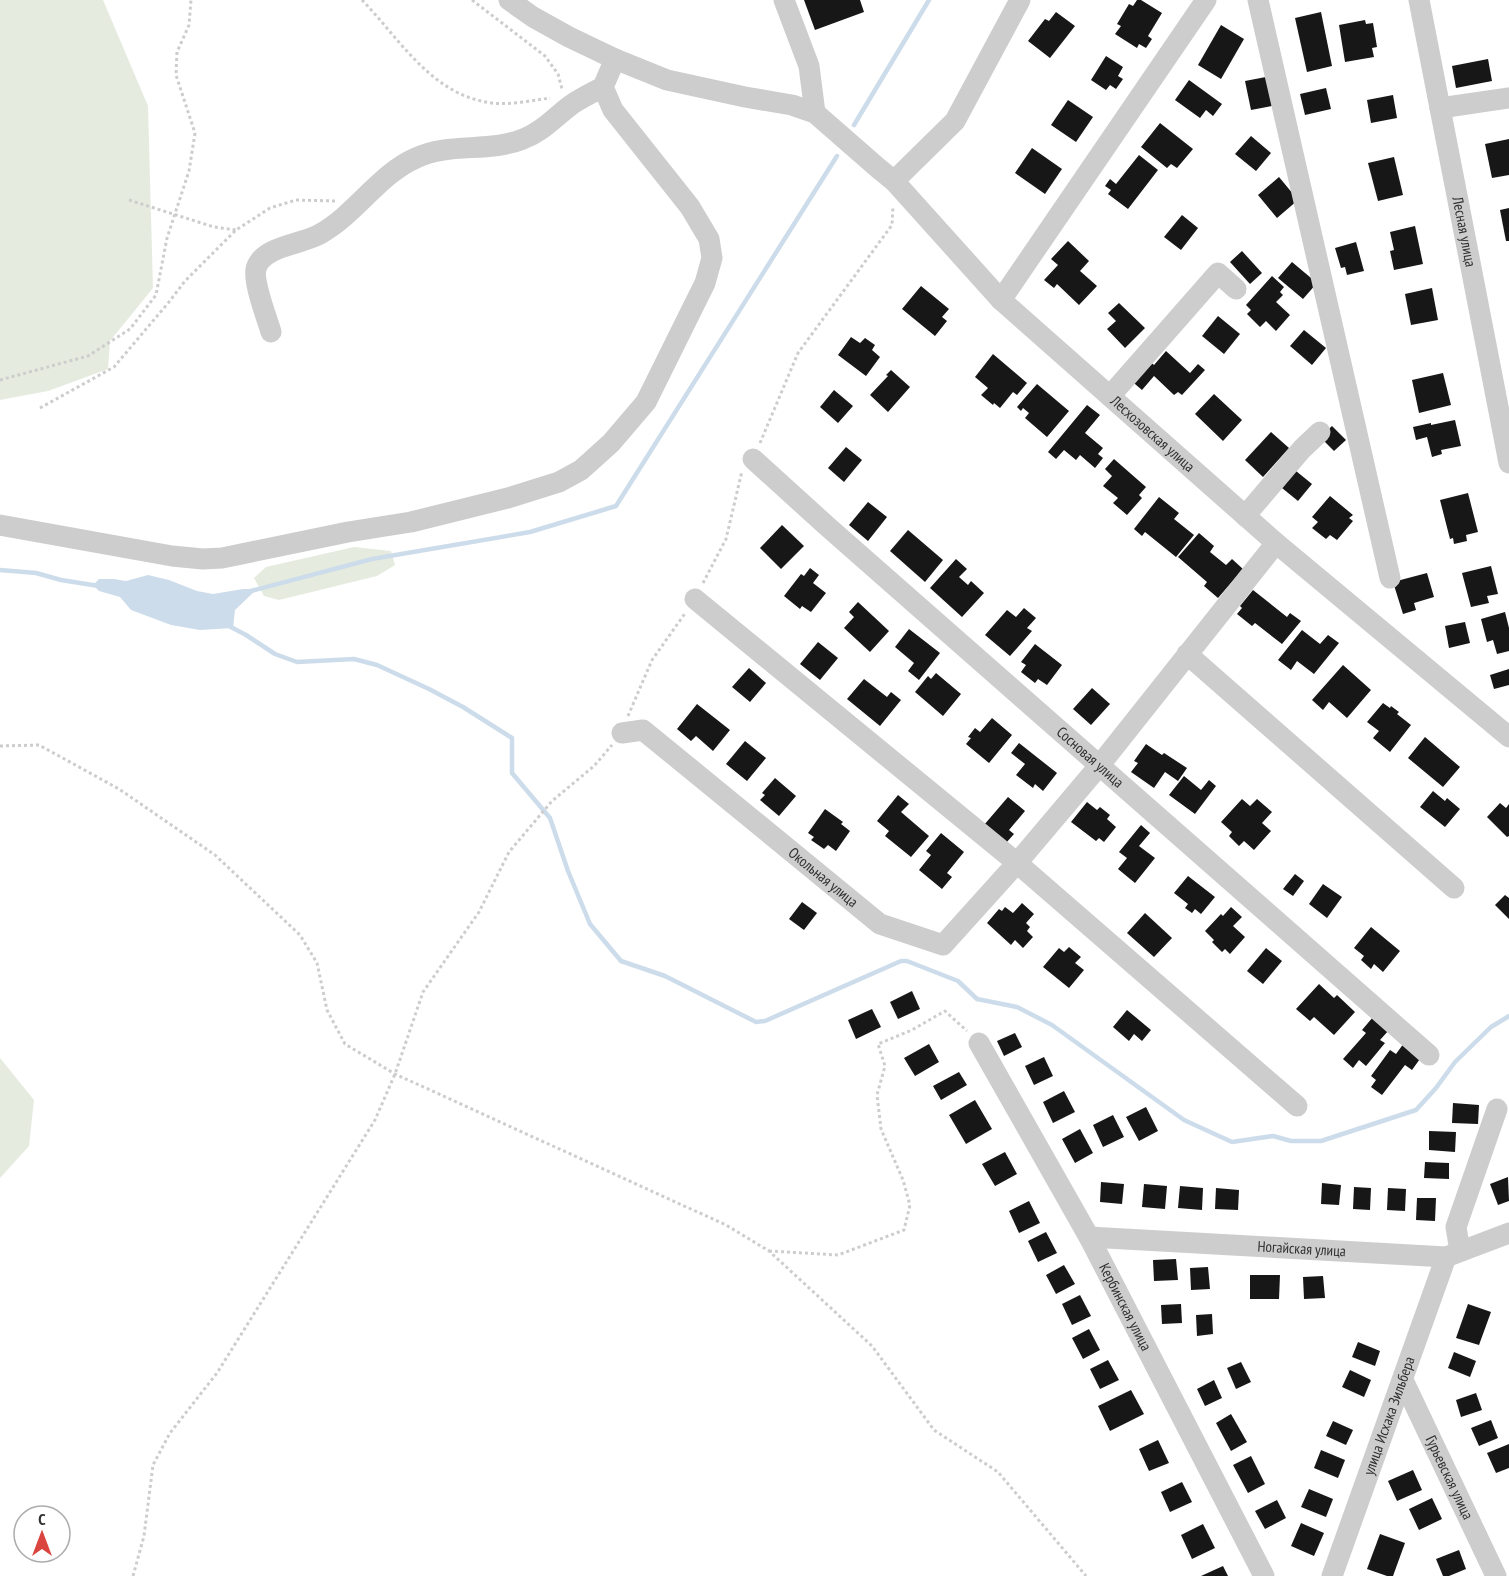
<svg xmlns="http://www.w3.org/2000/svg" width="1509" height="1576" viewBox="0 0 1509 1576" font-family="'PT Sans Narrow',sans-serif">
<rect width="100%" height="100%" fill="#fff"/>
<g fill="#e5ecdf">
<path d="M0 0H103L148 106 153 288 110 341 108 369 48 391 0 400Z"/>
<path d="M354 547 391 551 395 565 377 576 279 600 264 596 254 578 266 567Z"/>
<path d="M0 1058 34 1100 29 1146 0 1178Z"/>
</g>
<path fill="#cddcea" d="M148 575 169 580 197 591 213 594 243 589H257L235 610 233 628 200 630 171 625 131 610 120 597 99 591 93 585 99 579H114L126 581Z"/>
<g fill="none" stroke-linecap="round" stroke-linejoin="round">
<g stroke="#cddcea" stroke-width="4.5">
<path d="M854 125 929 0"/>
<path d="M0 570 36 573 61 580 99 586"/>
<path d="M251 591 372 559 530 532 616 506 837 156"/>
<path d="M229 626 246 635 275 654 297 662 354 659 377 665 429 689 463 707 512 738V773L550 818 568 871 590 924 621 961 665 976 756 1022 765 1021 901 961H907L958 981 977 999 1017 1007 1052 1025 1184 1120 1232 1142 1273 1136 1291 1141H1321L1416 1110 1436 1088 1455 1062 1491 1027 1509 1016"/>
</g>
</g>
<g fill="#171717">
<path d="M804 0H860L864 12 815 30Z"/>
<path d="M1137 0H1141L1162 13 1148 36 1152 39 1146 48 1139 44 1137 48 1115 34 1121 26 1117 24 1129 4 1133 6Z"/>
<path d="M1056 12 1075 26 1050 58 1028 41 1045 19 1049 21Z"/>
<path d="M1321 12 1332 66 1307 72 1295 18Z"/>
<path d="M1365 20 1366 24 1373 23 1377 47 1372 48 1374 57 1345 62 1339 25Z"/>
<path d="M1221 25 1244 39 1221 79 1198 65Z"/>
<path d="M1106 56 1123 67 1118 76 1123 79 1116 89 1110 85 1106 90 1091 80Z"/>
<path d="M1488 59 1492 81 1456 88 1452 66Z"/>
<path d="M1271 76 1277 105 1251 110 1245 81Z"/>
<path d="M1189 80 1222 104 1213 116 1206 110 1200 118 1175 100Z"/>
<path d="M1326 88 1331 109 1305 115 1300 94Z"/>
<path d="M1393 95 1397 118 1371 123 1367 100Z"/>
<path d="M1068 100 1093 117 1076 142 1051 125Z"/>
<path d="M1160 123 1193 149 1177 168 1171 164 1167 168 1141 147Z"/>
<path d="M1251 136 1271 153 1256 171 1235 154Z"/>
<path d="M1509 139V175L1492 178 1485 144Z"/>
<path d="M1032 148 1062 169 1045 194 1015 173Z"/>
<path d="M1139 155 1158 170 1128 209 1108 194 1111 190 1105 186 1110 179 1116 184Z"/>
<path d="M1394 157 1403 195 1378 201 1368 163Z"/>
<path d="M1279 177 1298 200 1277 218 1258 195Z"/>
<path d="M1509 208V241H1506L1500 210Z"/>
<path d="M1182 215 1198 228 1181 250 1164 237Z"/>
<path d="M1415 226 1423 264 1394 270 1390 251 1394 250 1390 232Z"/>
<path d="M1068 241 1089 261 1080 271 1097 286 1079 305 1057 284 1054 288 1044 280 1058 265 1051 259Z"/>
<path d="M1356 242 1364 271 1347 275 1345 267 1341 268 1335 248Z"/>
<path d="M1242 251 1262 273 1250 284 1230 262Z"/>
<path d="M1292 262 1317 283 1303 299 1278 278Z"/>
<path d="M1272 276 1284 287 1280 292 1283 295 1276 302 1290 315 1276 331 1266 321 1260 327 1247 314 1251 310 1246 305Z"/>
<path d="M921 286 949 309 942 317 947 321 935 336 902 309Z"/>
<path d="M1432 288 1438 320 1411 325 1405 294Z"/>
<path d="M1119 303 1145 328 1125 348 1107 329 1116 321 1108 313Z"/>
<path d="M1218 316 1240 334 1224 354 1202 336Z"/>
<path d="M1304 330 1326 348 1312 365 1290 346Z"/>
<path d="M851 337 860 343 865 338 875 345 872 350 880 357 866 376 838 355Z"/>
<path d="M1166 351 1190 373 1198 364 1205 370 1182 395 1178 392 1174 395 1154 376 1142 390 1128 378 1146 358 1154 365Z"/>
<path d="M993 354 1027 383 1017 395 1013 392 1000 408 994 403 993 405 981 395 988 388 975 377Z"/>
<path d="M891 370 910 387 888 412 870 395 888 376 886 375Z"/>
<path d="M1443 373 1451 405 1419 413 1412 380Z"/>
<path d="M1037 384 1069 411 1047 437 1025 418 1029 413 1023 408 1021 411 1017 407Z"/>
<path d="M834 390 853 406 838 423 820 407Z"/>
<path d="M1214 394 1242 420 1223 441 1195 414Z"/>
<path d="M1087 405 1100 415 1085 433 1103 448 1098 454 1103 458 1095 468 1080 455 1076 460 1064 450 1056 459 1048 452Z"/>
<path d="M1455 420 1461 446 1441 450 1442 454 1432 457 1427 437 1416 440 1413 427 1431 423V425Z"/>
<path d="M1332 426 1346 440 1334 451 1320 437Z"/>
<path d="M1271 432 1289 448 1263 477 1245 460Z"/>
<path d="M846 447 862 460 844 482 828 468Z"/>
<path d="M1114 459 1146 487 1139 495 1142 498 1127 515 1113 503 1118 498 1103 486 1112 476 1105 469Z"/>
<path d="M1296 471 1312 484 1298 501 1282 488Z"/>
<path d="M1468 493 1478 532 1466 535 1467 541 1454 544 1453 538 1450 539 1440 500Z"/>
<path d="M1330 496 1353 515 1349 518 1353 521 1337 540 1330 535 1326 539 1312 528 1318 522 1312 517Z"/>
<path d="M1159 497 1179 513 1174 519 1194 535 1176 557 1145 532 1142 536 1134 529Z"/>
<path d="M868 502 887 517 868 541 849 525Z"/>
<path d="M782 525 804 546 781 569 760 548Z"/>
<path d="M908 530 943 560 925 582 890 551Z"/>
<path d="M1199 533 1214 546 1210 552 1226 565 1232 559 1243 569 1218 598 1204 586 1207 582 1178 557Z"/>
<path d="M956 559 967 569 959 577 968 585 971 581 984 593 962 617 930 588Z"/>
<path d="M1491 566 1498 594 1487 596 1489 603 1471 607 1462 573Z"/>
<path d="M810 568 819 575 813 583 826 593 811 612 802 606 800 609 784 596 801 574 804 576Z"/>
<path d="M1427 573 1434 597 1414 603 1416 610 1403 614 1393 582Z"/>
<path d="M1253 590 1287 617 1290 613 1301 621 1282 644 1255 623 1252 626 1237 614 1242 608 1240 606Z"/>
<path d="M858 602 889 631 870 652 844 628 854 617 849 612Z"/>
<path d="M1024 608 1036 618 1027 628 1032 631 1010 656 985 635 1007 610 1016 617Z"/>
<path d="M1505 612 1509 628V651L1497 654 1493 640 1487 642 1481 619Z"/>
<path d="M1465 622 1470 643 1449 648 1445 626Z"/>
<path d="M909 629 940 653 919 680 908 671 914 663 895 647Z"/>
<path d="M1302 630 1320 644 1328 635 1339 643 1314 674 1297 661 1291 670 1278 660Z"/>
<path d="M818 642 838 658 820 680 800 664Z"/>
<path d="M1035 644 1062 665 1047 685 1038 679 1035 683 1021 672 1026 665 1021 662Z"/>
<path d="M1343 665 1371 690 1347 718 1329 702 1323 710 1312 700Z"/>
<path d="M749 668 766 683 750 702 732 687Z"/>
<path d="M1509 669V685L1494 689 1490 675Z"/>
<path d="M936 673 961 694 943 716 915 692 928 676 931 679Z"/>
<path d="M864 679 887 697 891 692 901 700 880 726 847 699Z"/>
<path d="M1092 688 1110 704 1091 725 1073 709Z"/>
<path d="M1383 703 1390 708 1391 706 1399 712 1397 714 1411 725 1390 752 1373 738 1379 731 1367 722Z"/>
<path d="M697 704 730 730 713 751 696 736 691 741 677 729Z"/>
<path d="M992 718 1012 735 989 763 966 744 971 738 968 737 975 728 980 732Z"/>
<path d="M1425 737 1460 767 1443 787 1408 758Z"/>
<path d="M745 741 766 758 747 781 726 764Z"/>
<path d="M1019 743 1057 773 1043 791 1035 784 1033 788 1016 775 1025 764 1011 753Z"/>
<path d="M1146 744 1162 755 1164 753 1187 768 1178 781 1165 772 1154 788 1131 772 1138 763 1134 761Z"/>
<path d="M1184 776 1201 790 1209 780 1216 786 1195 814 1169 795Z"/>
<path d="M775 778 796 796 779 816 760 800 765 795 762 793Z"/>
<path d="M1433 791 1445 801 1447 798 1460 809 1445 827 1420 807Z"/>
<path d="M898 795 909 804 901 812 929 836 911 857 885 836 889 831 877 821Z"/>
<path d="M1008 797 1025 811 1009 830 1014 834 1006 843 984 825Z"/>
<path d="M1242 799 1250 806 1257 799 1272 812 1262 823 1271 831 1254 850 1244 841 1239 846 1229 836 1232 832 1221 822Z"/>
<path d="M1087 802 1097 810 1100 807 1110 815 1107 819 1116 827 1104 842 1099 838 1096 841 1071 822Z"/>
<path d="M1500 803 1506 808 1509 804V836L1507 837 1487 817Z"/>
<path d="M825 809 843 822 841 824 850 831 836 851 828 845 824 849 811 840 814 837 808 833Z"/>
<path d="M1141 825 1150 833 1139 846 1155 858 1135 883 1118 869 1127 858 1119 852Z"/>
<path d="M941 833 964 852 947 873 952 877 942 889 919 870 931 855 926 851Z"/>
<path d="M1295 874 1304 881 1293 896 1283 889Z"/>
<path d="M1188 876 1215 897 1201 914 1195 909 1192 913 1185 908 1188 904 1174 893Z"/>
<path d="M1323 884 1342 897 1327 918 1309 904Z"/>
<path d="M1505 895 1509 898V919L1495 905Z"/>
<path d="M802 902 817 913 804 930 789 919Z"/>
<path d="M1022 903 1034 914 1026 923 1030 927 1027 931 1033 937 1023 948 1015 940 1011 945 987 923 999 909 1002 911 1005 907 1013 913Z"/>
<path d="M1231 907 1242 917 1233 926 1245 937 1230 954 1225 949 1222 952 1212 942 1214 940 1205 931 1221 914 1223 916Z"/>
<path d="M1145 913 1172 938 1154 957 1127 933Z"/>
<path d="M1371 927 1400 951 1383 972 1374 964 1371 969 1361 960 1364 956 1354 948Z"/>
<path d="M1069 947 1081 957 1075 963 1084 970 1069 988 1043 967 1059 948 1064 952Z"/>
<path d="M1266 948 1282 961 1263 984 1247 971Z"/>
<path d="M1319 984 1334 998 1337 995 1355 1012 1334 1035 1314 1017 1310 1021 1296 1009Z"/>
<path d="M912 991 920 1009 898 1019 890 1002Z"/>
<path d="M872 1009 881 1027 856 1039 848 1020Z"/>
<path d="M1127 1010 1151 1030 1142 1041 1134 1034 1129 1041 1113 1027Z"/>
<path d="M1373 1017 1389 1030 1380 1040 1385 1043 1366 1066 1359 1060 1353 1068 1343 1059 1366 1033 1362 1030Z"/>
<path d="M1015 1033 1022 1047 1004 1056 997 1041Z"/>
<path d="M1404 1043 1422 1056 1412 1070 1405 1065 1382 1095 1371 1087 1376 1080 1371 1076 1390 1050 1396 1054Z"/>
<path d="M929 1044 939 1062 915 1076 904 1058Z"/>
<path d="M1044 1057 1053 1076 1034 1085 1025 1066Z"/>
<path d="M959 1072 967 1085 941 1100 933 1086Z"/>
<path d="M1064 1091 1075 1112 1053 1123 1043 1102Z"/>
<path d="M975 1100 992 1129 966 1144 949 1115Z"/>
<path d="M1453 1103 1479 1105 1478 1124 1452 1123Z"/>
<path d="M1146 1107 1158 1131 1139 1141 1126 1117Z"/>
<path d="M1113 1115 1124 1137 1103 1147 1093 1125Z"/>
<path d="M1080 1129 1093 1153 1075 1163 1062 1139Z"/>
<path d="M1429 1131 1456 1132 1455 1152 1429 1150Z"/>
<path d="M1005 1152 1017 1174 995 1186 982 1164Z"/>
<path d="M1425 1162 1449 1163V1179L1424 1178Z"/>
<path d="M1508 1177 1509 1201 1498 1205 1490 1184Z"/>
<path d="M1101 1182 1124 1184 1122 1204 1100 1202Z"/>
<path d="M1322 1183 1341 1185 1339 1205 1321 1204Z"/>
<path d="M1144 1184 1167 1186 1165 1209 1142 1207Z"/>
<path d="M1180 1186 1203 1188 1202 1210 1178 1208Z"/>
<path d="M1354 1187 1371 1188 1370 1210 1353 1209Z"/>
<path d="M1216 1188 1239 1190 1238 1210 1215 1209Z"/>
<path d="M1388 1188 1406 1189 1405 1211 1387 1210Z"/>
<path d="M1417 1198H1436L1435 1221 1416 1220Z"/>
<path d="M1029 1201 1040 1223 1019 1233 1009 1211Z"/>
<path d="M1046 1232 1057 1253 1038 1262 1028 1241Z"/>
<path d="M1176 1259 1178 1280 1154 1281 1153 1260Z"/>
<path d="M1064 1265 1075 1284 1056 1294 1046 1275Z"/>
<path d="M1208 1267 1210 1289 1191 1290 1190 1268Z"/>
<path d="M1250 1275H1280L1279 1299H1250Z"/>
<path d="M1323 1276 1325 1298 1304 1299 1303 1277Z"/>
<path d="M1080 1295 1091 1316 1072 1325 1062 1304Z"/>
<path d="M1181 1304 1182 1323 1162 1324 1161 1305Z"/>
<path d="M1468 1304 1491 1312 1479 1345 1456 1338Z"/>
<path d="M1212 1314 1213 1334 1197 1336 1196 1315Z"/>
<path d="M1089 1329 1100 1350 1083 1359 1072 1338Z"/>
<path d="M1358 1342 1380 1351 1375 1366 1352 1357Z"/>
<path d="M1454 1352 1476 1361 1470 1377 1448 1368Z"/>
<path d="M1108 1360 1119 1380 1100 1389 1090 1369Z"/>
<path d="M1241 1362 1251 1382 1236 1389 1227 1368Z"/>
<path d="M1350 1370 1371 1380 1364 1397 1342 1387Z"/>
<path d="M1214 1380 1222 1398 1205 1406 1197 1389Z"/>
<path d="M1131 1390 1144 1414 1110 1431 1098 1406Z"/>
<path d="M1476 1393 1482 1410 1461 1417 1456 1400Z"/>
<path d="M1231 1414 1247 1442 1231 1451 1216 1423Z"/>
<path d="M1491 1420 1498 1438 1479 1446 1471 1428Z"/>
<path d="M1333 1421 1353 1430 1346 1445 1326 1436Z"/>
<path d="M1158 1440 1169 1463 1149 1471 1139 1449Z"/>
<path d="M1509 1444V1468L1496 1473 1487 1453Z"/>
<path d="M1321 1450 1345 1460 1338 1478 1314 1468Z"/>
<path d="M1251 1456 1265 1484 1248 1493 1233 1465Z"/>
<path d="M1413 1470 1422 1490 1397 1501 1388 1481Z"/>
<path d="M1182 1482 1192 1502 1170 1512 1161 1492Z"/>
<path d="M1309 1489 1333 1499 1326 1517 1301 1507Z"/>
<path d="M1432 1498 1442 1519 1419 1530 1409 1509Z"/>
<path d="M1277 1500 1286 1518 1265 1529 1255 1511Z"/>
<path d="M1301 1523 1324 1533 1314 1556 1291 1546Z"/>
<path d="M1203 1524 1215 1548 1192 1559 1181 1535Z"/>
<path d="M1380 1534 1405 1543 1393 1576H1387L1367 1569Z"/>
<path d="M1459 1550 1466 1569 1449 1576H1443L1436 1559Z"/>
<path d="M1223 1566 1228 1576H1201Z"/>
</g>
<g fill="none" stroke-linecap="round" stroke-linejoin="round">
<g stroke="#cdcdcd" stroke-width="3" stroke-dasharray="3 3" stroke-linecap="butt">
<path d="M362 0C397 36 428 89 481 101 503 107 528 101 550 98"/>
<path d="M472 0 545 56 558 74 562 89"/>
<path d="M129 200 214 227 236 230"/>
<path d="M0 380 88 356 130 329 156 295 167 238 189 171 195 133 176 75 177 52 189 25 191 0"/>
<path d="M40 408 114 367 169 302 185 281 236 230 270 208 296 200 336 201"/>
<path d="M760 443 798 353 892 225 893 206"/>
<path d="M703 583 726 539 742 471"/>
<path d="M628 716 652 660 686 612"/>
<path d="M0 746 39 745 119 789 215 855 300 935 317 963 327 1010 345 1044 395 1074 726 1225 769 1251 872 1346 934 1430 998 1472 1086 1576"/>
<path d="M769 1251 838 1255 904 1230 910 1205 903 1180 881 1129 877 1095 885 1066 878 1044 912 1030 945 1011 967 1031"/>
<path d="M133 1576 144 1536 153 1465 170 1433 217 1373 375 1120 395 1074 423 992 479 912 509 852 552 801 594 766 612 745"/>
</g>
<g stroke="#cdcdcd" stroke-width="21">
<path id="s1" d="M509 0 533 17 569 37 615 59 667 80 745 97 792 105 815 113 878 168 894 181 1001 300 1276 543 1509 737"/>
<path d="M784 0 809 66 815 113"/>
<path d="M1258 0 1390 578"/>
<path id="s2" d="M1419 0 1509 463"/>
<path d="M1440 108 1509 98"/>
<path d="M894 181 955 121 1020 0"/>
<path d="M1001 300 1206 0"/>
<path d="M271 332C267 318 251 278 257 266 265 246 303 244 320 234 356 214 379 174 416 158 449 142 489 153 523 139 542 132 555 117 571 105 581 98 592 93 603 87"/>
<path d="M1110 396 1218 273 1236 289"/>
<path id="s3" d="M753 459 828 527 1429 1055"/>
<path d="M1245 516 1302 449 1320 432"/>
<path d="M0 525 172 556 203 559 222 558 348 532 411 522 508 498 559 482 581 470 611 443 646 402 705 283 712 258 709 239 690 207 613 110 603 87 615 59"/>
<path d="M695 599 1017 863 1297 1106"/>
<path d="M1187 654 1454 888"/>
<path id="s4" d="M622 733 643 730 880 924 943 945 1017 863 1099 766 1276 543"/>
<path id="s5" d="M979 1043 1089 1237 1264 1576"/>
<path id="s6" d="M1089 1237 1446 1257 1509 1233"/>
<path d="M1460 1251 1456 1227 1497 1109"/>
<path id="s7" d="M1403 1380 1496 1576"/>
<path id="s8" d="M1332 1576 1446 1257"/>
</g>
</g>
<g text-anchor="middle" stroke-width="6" stroke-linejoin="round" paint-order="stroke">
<g font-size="15" fill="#303030" stroke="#fff">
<text dy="5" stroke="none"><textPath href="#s2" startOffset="236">Лесная улица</textPath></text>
<text dy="5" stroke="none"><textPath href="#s1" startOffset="796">Лесхозовская улица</textPath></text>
<text dy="5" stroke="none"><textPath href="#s3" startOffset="450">Сосновая улица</textPath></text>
<text dy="5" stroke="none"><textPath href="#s4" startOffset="254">Окольная улица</textPath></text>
<text dy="5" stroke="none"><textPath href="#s6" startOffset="213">Ногайская улица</textPath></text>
<text dy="5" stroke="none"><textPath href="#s5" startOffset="302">Кербинская улица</textPath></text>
<text dy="5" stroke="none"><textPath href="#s8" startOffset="170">улица Исхака Зильбера</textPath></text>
<text dy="5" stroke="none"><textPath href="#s7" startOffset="108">Гурьевская улица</textPath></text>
</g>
</g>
<g transform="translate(42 1534)"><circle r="28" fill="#ffffff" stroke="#acacac" stroke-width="1.5"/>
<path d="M0-4.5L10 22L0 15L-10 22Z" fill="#da4540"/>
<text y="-9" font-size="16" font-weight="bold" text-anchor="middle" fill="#303030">С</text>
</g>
</svg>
